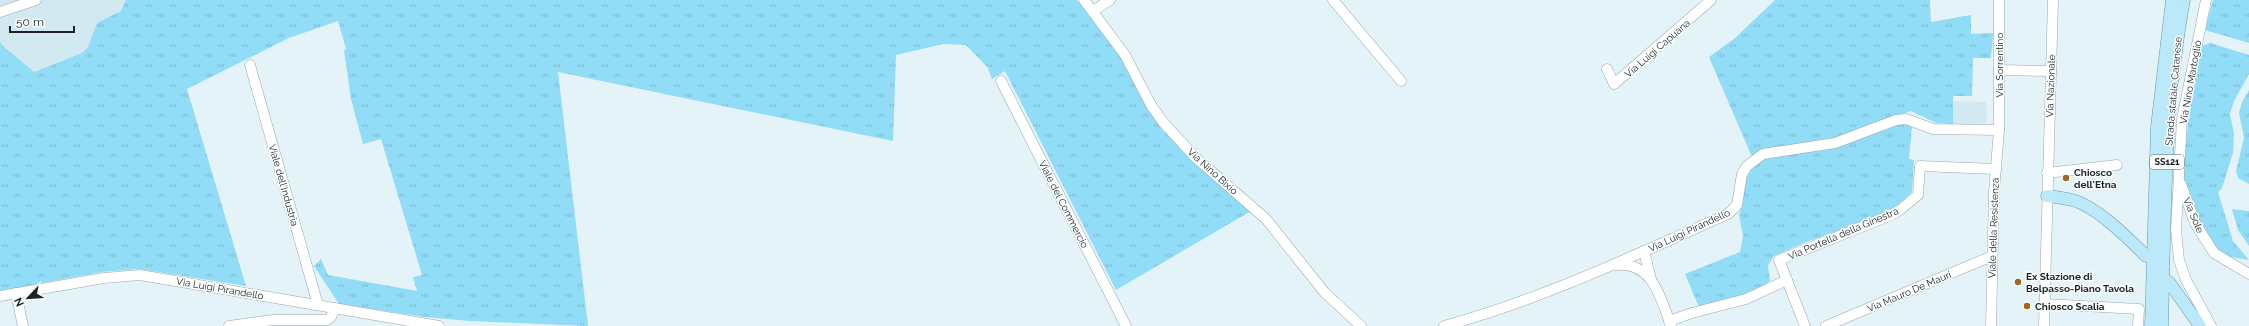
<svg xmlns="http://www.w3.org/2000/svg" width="2249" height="326" viewBox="0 0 2249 326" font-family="Raleway,sans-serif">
<defs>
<pattern id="grass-tufts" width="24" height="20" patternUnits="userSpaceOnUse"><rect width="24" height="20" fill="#91dcf6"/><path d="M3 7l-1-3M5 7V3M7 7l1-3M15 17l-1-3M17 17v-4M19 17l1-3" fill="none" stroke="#7dbcd3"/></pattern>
</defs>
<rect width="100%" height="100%" fill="#e4f3f8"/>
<g fill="#d2e9f2">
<path d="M0 0H126L121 11 97 23 88 47 82 53 34 72 2 45 0 41Z"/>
<path d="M1953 101 1986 102 1987 121 1981 125 1953 124Z"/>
</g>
<g fill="url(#grass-tufts)">
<path d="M126 0H1077L1123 56 1162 130 1251 211 1116 290 1005 71 992 79 988 68 966 45 943 44 896 55 893 141 558 72 588 326 470 321 425 317 339 304 314 266 321 259 328 275 417 291 413 277 422 275 381 139 363 144 351 99 344 50 346 49 338 21 289 38 187 89 246 286 139 269 102 272 0 291V41L2 45 34 72 82 53 88 47 97 23 121 11Z"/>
<path d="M1775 0H1930L1931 22 1971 15V34L1993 33 1991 58H1973L1972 96H1953V124L1936 123 1911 111 1826 141 1752 157 1709 57 1734 39Z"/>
<path d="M2213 0H2249V43L2205 30Z"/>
<path d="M2210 43 2249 55V74L2234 101 2230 114 2234 134 2233 153 2222 188 2218 192 2233 241 2249 260 2225 256 2220 253 2204 232 2183 183 2188 121 2202 46Z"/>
<path d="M2249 90V184L2238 178 2236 171 2244 138 2239 113 2242 102Z"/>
<path d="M1901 124 1912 126 1909 159 1914 160 1912 192 1895 207 1854 226 1806 242 1774 256 1768 265 1770 281C1751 297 1723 302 1699 307L1685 274 1740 252 1743 236 1739 215 1743 202 1744 182 1754 165 1768 157 1844 144Z"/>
<path d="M2232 209 2249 211V246L2238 230Z"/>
</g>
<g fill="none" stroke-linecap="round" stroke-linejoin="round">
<g stroke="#9aa7ac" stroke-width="11">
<g id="minor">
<path d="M1084 0 1125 55 1151 105 1163 122 1196 158 1266 219 1325 293 1361 326"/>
<path d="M1333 0 1401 81"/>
<path d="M2206 0 2182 119 2176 230 2179 260 2186 280 2211 326"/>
<path d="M1093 11 1110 0"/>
<path d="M0 12 36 0"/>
<path d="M250 65 318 305"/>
<path d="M1607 69 1614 84 1711 0"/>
<path d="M1999 70 2051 71"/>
<path d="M1001 81 1126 326"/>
<path d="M2047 173 2117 165"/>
<path d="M2181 184 2195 223 2214 253 2249 274"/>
<path d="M1644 251 1651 279"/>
<path d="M1616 265C1653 261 1661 299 1671 326"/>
<path d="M16 293 23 326"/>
<path d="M0 296 104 278 140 275 439 326"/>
<path d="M2045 304 2139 309 2138 326"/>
<path d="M1669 321 1692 313 1746 299 1787 280"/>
<path d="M229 326 273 320H327L331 317 335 308"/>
<path d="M1444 326C1543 299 1635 255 1728 214L1737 205 1742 174 1747 166 1763 154 1835 143 1896 120 1906 119 1933 129 1999 130"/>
<path d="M1805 326 1779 260 1889 216 1900 210 1918 195 1920 166 1996 169"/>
<path d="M1826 326 1992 256"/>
<path d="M1991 326 1994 192 1999 130V0"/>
<path d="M2044 326 2053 0"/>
</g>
</g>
<g stroke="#669aac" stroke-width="13">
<g id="major">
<path d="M2047 196C2055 197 2064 198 2072 200 2096 206 2128 238 2146 256"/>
<path d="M2169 282 2200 326"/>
<path d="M2151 326 2157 127 2172 0"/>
<path d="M2162 326C2165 217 2164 107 2184 0"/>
</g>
</g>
<use href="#minor" stroke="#fff" stroke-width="10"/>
<use href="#major" stroke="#bbe9fa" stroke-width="12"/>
</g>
<g fill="#9e6a21" stroke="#fbfeff" stroke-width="1.5">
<circle cx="2066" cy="178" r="4"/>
<circle cx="2018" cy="282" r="4"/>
<circle cx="2027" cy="306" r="4"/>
</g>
<g text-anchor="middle" stroke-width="3" stroke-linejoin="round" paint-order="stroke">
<rect fill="#fbfeff" stroke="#606466" stroke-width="1" x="2150" y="155" width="34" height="14" rx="3"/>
<g font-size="9" font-weight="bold" fill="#1d2224">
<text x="2167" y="165">SS121</text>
</g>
<g font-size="10" fill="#1d2224" stroke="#fbfeff">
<text transform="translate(1657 48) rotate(-41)" y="4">Via Luigi Capuana</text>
<text transform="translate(1999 65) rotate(-90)" y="4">Via Sorrentino</text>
<text transform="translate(2190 82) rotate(-80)" y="4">Via Nino Martoglio</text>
<text transform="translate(2050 86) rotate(-88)" y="4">Via Nazionale</text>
<text transform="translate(2173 91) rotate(-85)" y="4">Strada statale Catanese</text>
<text transform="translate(1213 171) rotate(42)" y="4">Via Nino Bixio</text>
<text transform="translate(284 185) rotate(74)" y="4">Viale dell'Industria</text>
<text transform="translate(1064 204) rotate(63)" y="4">Viale del Commercio</text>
<text transform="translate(2194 215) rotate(67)" y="4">Via Sole</text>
<text transform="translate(1993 228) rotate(-88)" y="4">Viale della Resistenza</text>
<text transform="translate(1689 230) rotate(-25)" y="4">Via Luigi Pirandello</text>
<text transform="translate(1843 233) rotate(-23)" y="4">Via Portella della Ginestra</text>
<text transform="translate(220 288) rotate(10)" y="4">Via Luigi Pirandello</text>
<text transform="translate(1909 291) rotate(-23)" y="4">Via Mauro De Mauri</text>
</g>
<g font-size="10" font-weight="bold" fill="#1d2224" stroke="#fbfeff" text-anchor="start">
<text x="2074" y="176">Chiosco<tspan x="2074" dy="12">dell'Etna</tspan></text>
<text x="2026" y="280">Ex Stazione di<tspan x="2026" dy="12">Belpasso-Piano Tavola</tspan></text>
<text x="2035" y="310">Chiosco Scalia</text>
</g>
</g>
<g transform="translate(28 298) rotate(245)" stroke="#fbfeff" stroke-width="3" paint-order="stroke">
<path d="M0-3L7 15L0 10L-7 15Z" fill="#1d2224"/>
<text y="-6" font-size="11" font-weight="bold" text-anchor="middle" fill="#1d2224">N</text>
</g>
<path d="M10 26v6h64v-6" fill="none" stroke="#1d2224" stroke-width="2"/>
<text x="16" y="26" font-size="12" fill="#1d2224" stroke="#fbfeff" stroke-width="3" paint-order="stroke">50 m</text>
</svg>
